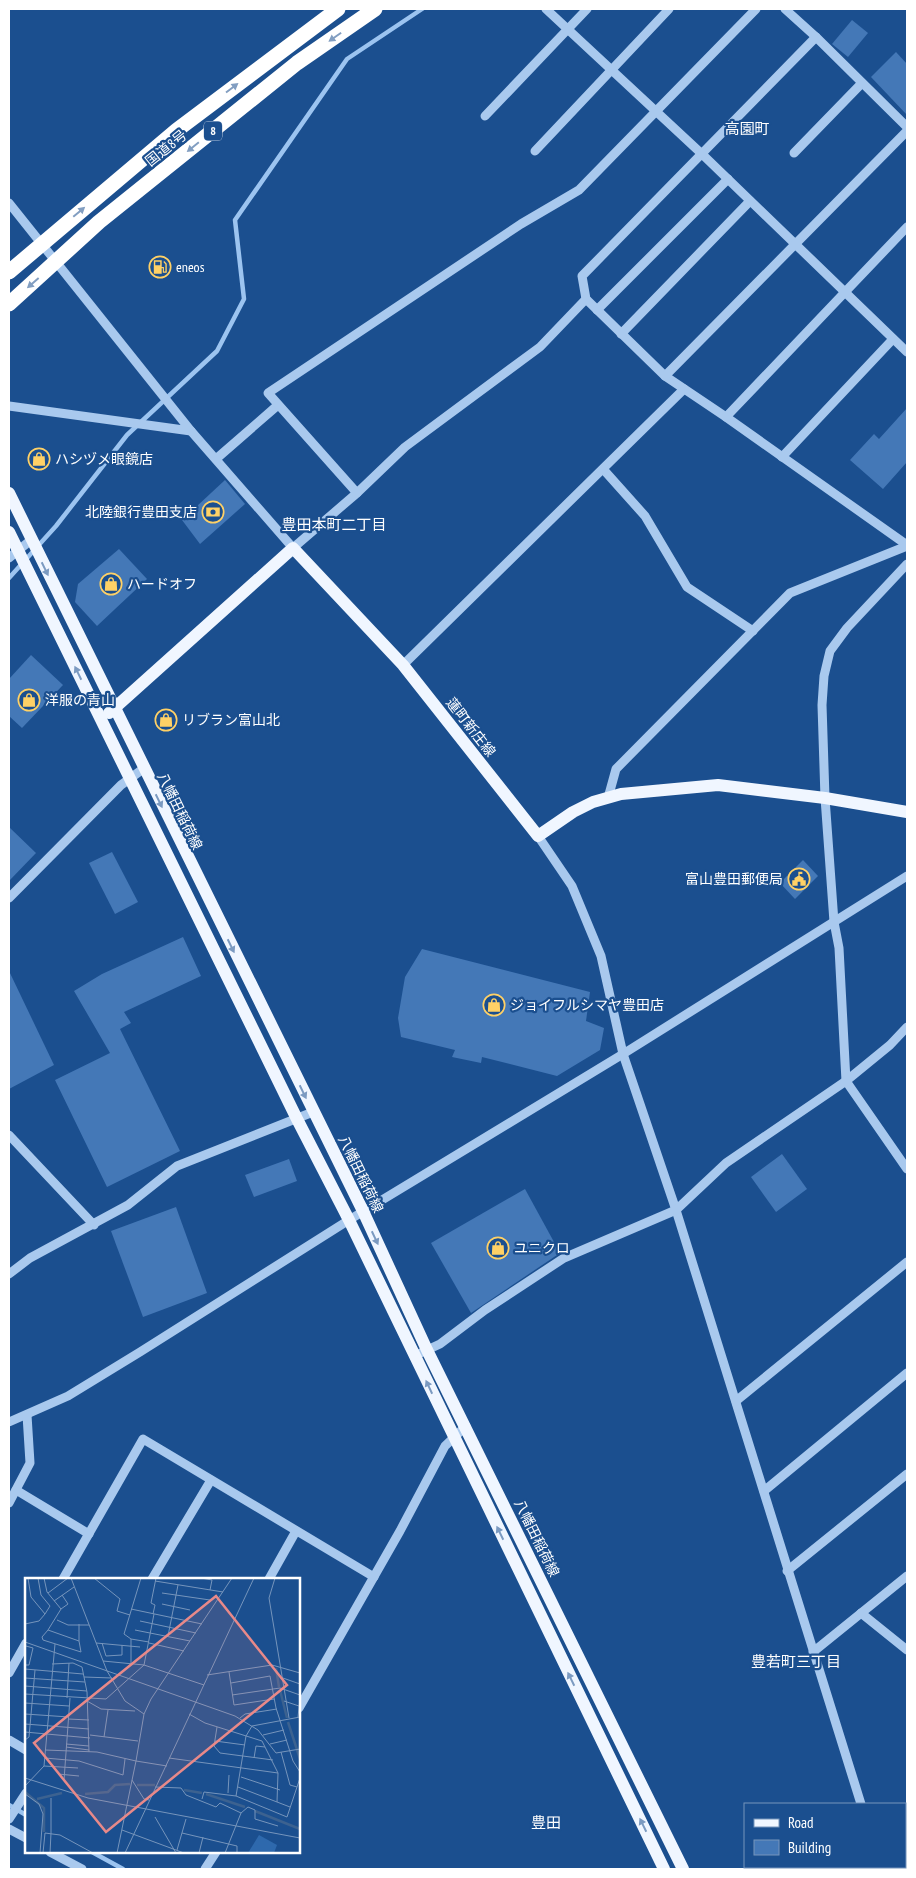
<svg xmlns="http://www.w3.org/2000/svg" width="916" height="1878" viewBox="0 0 916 1878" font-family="'PT Sans Narrow','Noto Sans JP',sans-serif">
<rect width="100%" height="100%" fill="#1b4f8f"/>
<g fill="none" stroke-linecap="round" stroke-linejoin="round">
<g stroke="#9cc4f0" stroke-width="4.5">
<path d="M9 578 56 526 127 435 217 351 244 299 235 220 347 59 422 9"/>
<path d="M9 1805 26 1815"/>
<path d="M92 1852 123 1869"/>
</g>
</g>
<g fill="#4478b7">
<path d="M852 20 868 33 848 57 832 44Z"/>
<path d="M896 52 907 64V115L871 77Z"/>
<path d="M907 408V462L883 489 850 460 874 434 879 439Z"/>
<path d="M225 480 245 504 200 544 182 520Z"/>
<path d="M119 549 147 579 97 626 75 602 78 584Z"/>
<path d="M31 655 63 685 22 728 9 716V679Z"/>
<path d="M9 827 36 853 9 881Z"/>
<path d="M112 852 138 902 115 914 89 863Z"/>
<path d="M803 860 818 876 795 899 780 883Z"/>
<path d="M183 937 201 976 124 1012 131 1023 120 1029 180 1151 107 1187 55 1080 110 1053 74 991 102 974Z"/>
<path d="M422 949 590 992 586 1021 604 1028 600 1050 557 1076 482 1057 481 1063 452 1057 455 1050 401 1037 398 1018 405 977Z"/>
<path d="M9 971 54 1065 9 1089Z"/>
<path d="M782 1154 807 1189 776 1212 751 1177Z"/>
<path d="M289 1159 297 1181 254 1197 245 1175Z"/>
<path d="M525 1189 560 1253 471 1313 431 1243Z"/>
<path d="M176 1207 207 1293 143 1317 111 1231Z"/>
</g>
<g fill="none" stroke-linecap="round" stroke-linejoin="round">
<g stroke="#a9c9ee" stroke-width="9">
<path d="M546 9 703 155 907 352"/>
<path d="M785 9 816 37 907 127"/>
<path d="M816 37 582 276 586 299 665 376 726 417 907 545"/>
<path d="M485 116 587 9"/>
<path d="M535 151 669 9"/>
<path d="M794 153 862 83"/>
<path d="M9 203 191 431 293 548 357 493 405 447 540 347 586 299"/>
<path d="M597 310 728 179"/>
<path d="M621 334 750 201"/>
<path d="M665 376 907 131"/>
<path d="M9 406 191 431"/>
<path d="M726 417 907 227"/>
<path d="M782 457 893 339"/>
<path d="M216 459 278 405"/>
<path d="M603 469 645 516 687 587 753 631"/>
<path d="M357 493 268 393 521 224 579 190 756 9"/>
<path d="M9 558 31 540"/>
<path d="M907 564 847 628 830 651 824 676 822 705 825 798 834 922 839 948 846 1081 907 1169"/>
<path d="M403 665 684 389"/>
<path d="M608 798 616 769 790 593 907 546"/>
<path d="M538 836 572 886 601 956 623 1054 676 1210 861 1804"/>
<path d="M9 898 121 785 143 769"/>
<path d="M9 1135 94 1225"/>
<path d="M9 1274 30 1258 128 1205 177 1166 313 1112"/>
<path d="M414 1356 440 1344 485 1310 564 1258 676 1210 726 1163 846 1081 890 1045 907 1027"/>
<path d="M736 1401 907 1262"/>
<path d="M9 1422 68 1396 140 1352 349 1220 623 1054 907 876"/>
<path d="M16 1490 89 1534"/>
<path d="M764 1491 907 1373"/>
<path d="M9 1503 30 1463 27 1415"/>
<path d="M787 1571 907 1474"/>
<path d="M63 1579 143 1439 374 1577"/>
<path d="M152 1579 211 1480"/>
<path d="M269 1579 296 1531"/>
<path d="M861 1613 907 1650"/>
<path d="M813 1652 907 1576"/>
<path d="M9 1673 26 1643"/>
<path d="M299 1708 400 1531 445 1446 466 1426"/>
<path d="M9 1740 26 1750"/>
<path d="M9 1819 26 1793"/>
<path d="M9 1829 26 1838"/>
<path d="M50 1852 82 1869"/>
<path d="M880 1867 881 1869"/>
<path d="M205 1869 216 1852"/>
</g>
<g stroke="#f0f6ff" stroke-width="12">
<path d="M9 493 363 1211 427 1350 683 1869"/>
<path d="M9 532 297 1119 349 1220 664 1869"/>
<path d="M109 713 293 548 403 665 538 836 573 812 593 802 621 794 718 785 825 798 907 812"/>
</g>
<g stroke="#fff" stroke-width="15">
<path d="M9 272 177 130 338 9"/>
<path d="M9 304 99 222 297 63 375 9"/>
</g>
</g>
<defs><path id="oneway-solid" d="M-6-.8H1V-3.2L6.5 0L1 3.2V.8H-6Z" transform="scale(1.25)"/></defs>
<g fill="#829ec1">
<use href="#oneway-solid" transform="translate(335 37) rotate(145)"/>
<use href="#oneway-solid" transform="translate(232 88) rotate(-37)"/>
<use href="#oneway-solid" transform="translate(193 147) rotate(141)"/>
<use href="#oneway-solid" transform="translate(79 212) rotate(-40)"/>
<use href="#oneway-solid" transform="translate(33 283) rotate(139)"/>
</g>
<g fill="#7b9ac1">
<use href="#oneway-solid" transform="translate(45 569) rotate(64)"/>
<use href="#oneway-solid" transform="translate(78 673) rotate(-116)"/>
<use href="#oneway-solid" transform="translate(159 801) rotate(64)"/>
<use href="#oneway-solid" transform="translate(231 946) rotate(64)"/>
<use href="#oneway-solid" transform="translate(303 1092) rotate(64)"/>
<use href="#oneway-solid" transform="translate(375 1238) rotate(65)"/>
<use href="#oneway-solid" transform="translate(429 1387) rotate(-115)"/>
<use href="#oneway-solid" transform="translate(500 1533) rotate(-116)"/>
<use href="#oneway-solid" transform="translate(571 1679) rotate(-116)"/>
<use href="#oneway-solid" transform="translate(643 1825) rotate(-116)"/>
</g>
<defs>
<g id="fuel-ring" transform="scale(1.125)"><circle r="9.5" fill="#1b4f8f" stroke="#ffd166" stroke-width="1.5"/><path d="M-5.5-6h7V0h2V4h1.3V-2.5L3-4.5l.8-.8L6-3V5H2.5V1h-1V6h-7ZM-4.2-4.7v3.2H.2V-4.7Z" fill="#ffd166"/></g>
<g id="shop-ring" transform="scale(1.125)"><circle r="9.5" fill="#1b4f8f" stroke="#ffd166" stroke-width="1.5"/><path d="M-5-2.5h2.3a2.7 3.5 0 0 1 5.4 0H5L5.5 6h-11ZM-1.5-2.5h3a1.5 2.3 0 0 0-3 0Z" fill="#ffd166"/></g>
<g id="bank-ring" transform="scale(1.125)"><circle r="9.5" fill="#1b4f8f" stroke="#ffd166" stroke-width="1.5"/><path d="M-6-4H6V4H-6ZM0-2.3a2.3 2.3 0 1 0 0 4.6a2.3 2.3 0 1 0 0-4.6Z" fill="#ffd166"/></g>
<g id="civic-ring" transform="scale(1.125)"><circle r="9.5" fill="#1b4f8f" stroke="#ffd166" stroke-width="1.5"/><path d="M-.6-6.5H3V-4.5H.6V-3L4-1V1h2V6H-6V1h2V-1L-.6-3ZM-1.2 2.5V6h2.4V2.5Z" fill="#ffd166"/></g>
</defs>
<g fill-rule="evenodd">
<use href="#fuel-ring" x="160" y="267"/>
<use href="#shop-ring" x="39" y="459"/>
<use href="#bank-ring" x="213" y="512"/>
<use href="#shop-ring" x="111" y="584"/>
<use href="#shop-ring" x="29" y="700"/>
<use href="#shop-ring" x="166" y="720"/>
<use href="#civic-ring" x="799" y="879"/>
<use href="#shop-ring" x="494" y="1005"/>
<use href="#shop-ring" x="498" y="1248"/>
</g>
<g text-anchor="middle" stroke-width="4.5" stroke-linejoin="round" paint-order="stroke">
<rect fill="#1b4f8f" stroke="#bbcadd" stroke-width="1" x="204" y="121.5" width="18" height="19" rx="4"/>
<g font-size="12" font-weight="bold" fill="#fff">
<text x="213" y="135">8</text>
</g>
<g font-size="14" fill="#fff" stroke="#1b4f8f">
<text transform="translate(166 148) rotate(-39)" y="5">国道8号</text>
<text transform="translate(471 727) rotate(52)" y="5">蓮町新庄線</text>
<text transform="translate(180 811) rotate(64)" y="5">八幡田稲荷線</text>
<text transform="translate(361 1174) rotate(64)" y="5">八幡田稲荷線</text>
<text transform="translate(537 1538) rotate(64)" y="5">八幡田稲荷線</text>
</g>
<g font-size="14" fill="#fff" stroke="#1b4f8f" text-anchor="start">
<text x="176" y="272">eneos</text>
<text x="55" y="464">ハシヅメ眼鏡店</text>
<text x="197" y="517" text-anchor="end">北陸銀行豊田支店</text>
<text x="127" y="589">ハードオフ</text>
<text x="45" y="705">洋服の青山</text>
<text x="182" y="725">リブラン富山北</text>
<text x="783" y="884" text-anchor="end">富山豊田郵便局</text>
<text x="510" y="1010">ジョイフルシマヤ豊田店</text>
<text x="514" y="1253">ユニクロ</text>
</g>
<g font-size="15" fill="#fff" stroke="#1b4f8f">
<text x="747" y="134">高園町</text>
<text x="334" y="530">豊田本町二丁目</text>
<text x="796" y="1667">豊若町三丁目</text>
<text x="546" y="1828">豊田</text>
</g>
</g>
<g transform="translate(25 1578)">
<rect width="275" height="275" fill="#1b4f8f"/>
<path d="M234 257 252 267 249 275H223Z" fill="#2e69ad"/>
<path fill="none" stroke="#3c6290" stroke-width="2.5" d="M251 90 254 109M255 112 262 140M263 144 275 181M112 207H130M159 212 177 215M0 214 19 230V254M60 216 83 214 90 207 105 206M181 216 220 229M12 221 37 215M230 233 275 251"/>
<path fill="none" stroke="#7695bc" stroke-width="1" d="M13 0 16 17 25 28 20 36M19 0 22 14 36 31 23 52M46 0 82 93 100 123 119 136 111 183 142 188M69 0 95 21 92 33 105 37M176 0 187 2 185 12M250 0 244 20 264 140M130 3 198 14M23 15 43 0M137 15 185 22M29 23 49 9M137 26 165 32M36 31 43 26 37 17M106 31 177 46M128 36 130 27 126 25 131 0M32 42 43 47H64M115 43 171 55M0 46 14 43 20 36 6 19 3 0M23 52 54 63 56 74 18 62 17 59ZM110 52 165 63M143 58 153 7M106 61 124 64M54 63V46M0 64 210 138 233 152 251 175 275 171M71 65 115 69M77 65 81 78 97 77V67M124 65 159 73M78 83 119 87 179 107M106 85V61L99 56 116 0M27 86 48 85 57 89 62 114 64 174M0 87H4L8 70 1 68M0 91 58 96M204 94 209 127 249 121M182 97 247 87 275 95M59 99 87 100M255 99 275 106M0 100 60 104M206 105 245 98 251 130 268 183 275 194M0 108 62 113M0 116 81 121 119 87 129 36M207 117 255 110 275 117M42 120 44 85M62 123 76 131 110 133M259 123 274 128M0 125 44 128M0 136 44 139M119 136 126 121 207 0M164 136 180 145 237 163 253 195 252 224M273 139 275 120M275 139 227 148 221 158 211 218 262 239 275 200M215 140 220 136 252 131M43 141 64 142M0 146 64 151M192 149 189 168 195 175 248 182M0 154 65 160M65 157 113 163M238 157 259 152M79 159 83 132M0 162 4 159 10 92M190 163 220 167M41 166 64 168M245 166 262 162M41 169 64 172M20 172 72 174 111 183 92 275M256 174 265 207 272 209M20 180 54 183 98 197 100 181M144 180 217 190M229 180 231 168 240 169M19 188 53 190M217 190 253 195M33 196 54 198M216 199 255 212M0 200 63 220 275 260M39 202 45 120M107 202 119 221 124 222M0 208 19 188 30 66M130 209 156 210 161 217 191 229 195 225 216 235 223 229 230 232V241L253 248M213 209 265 229M203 215 204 197M0 216 14 226 18 236 15 275M26 220V255M177 221 179 214 211 218M130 239 151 275M97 252 159 275M157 255 212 268V275M152 272 161 241M18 275 20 255 35 257 68 275M25 275 26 255M100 275 229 0M174 275 178 259M200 275 216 235"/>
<path fill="#e88989" fill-opacity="0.15" stroke="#e88989" stroke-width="2.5" d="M191 18 262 107 81 254 9 165Z"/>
<rect width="275" height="275" fill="none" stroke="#fff" stroke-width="2.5"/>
</g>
<rect width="916" height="1878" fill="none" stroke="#ffffff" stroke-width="20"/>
<rect x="744" y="1803" width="162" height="65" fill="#1b4f8f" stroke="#7695bc"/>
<rect x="754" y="1819" width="25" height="8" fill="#f0f6ff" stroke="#7695bc"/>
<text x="788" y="1828" font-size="15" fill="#ffffff">Road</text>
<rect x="754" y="1840" width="25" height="15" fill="#4478b7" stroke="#7695bc"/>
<text x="788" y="1853" font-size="15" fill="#ffffff">Building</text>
</svg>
